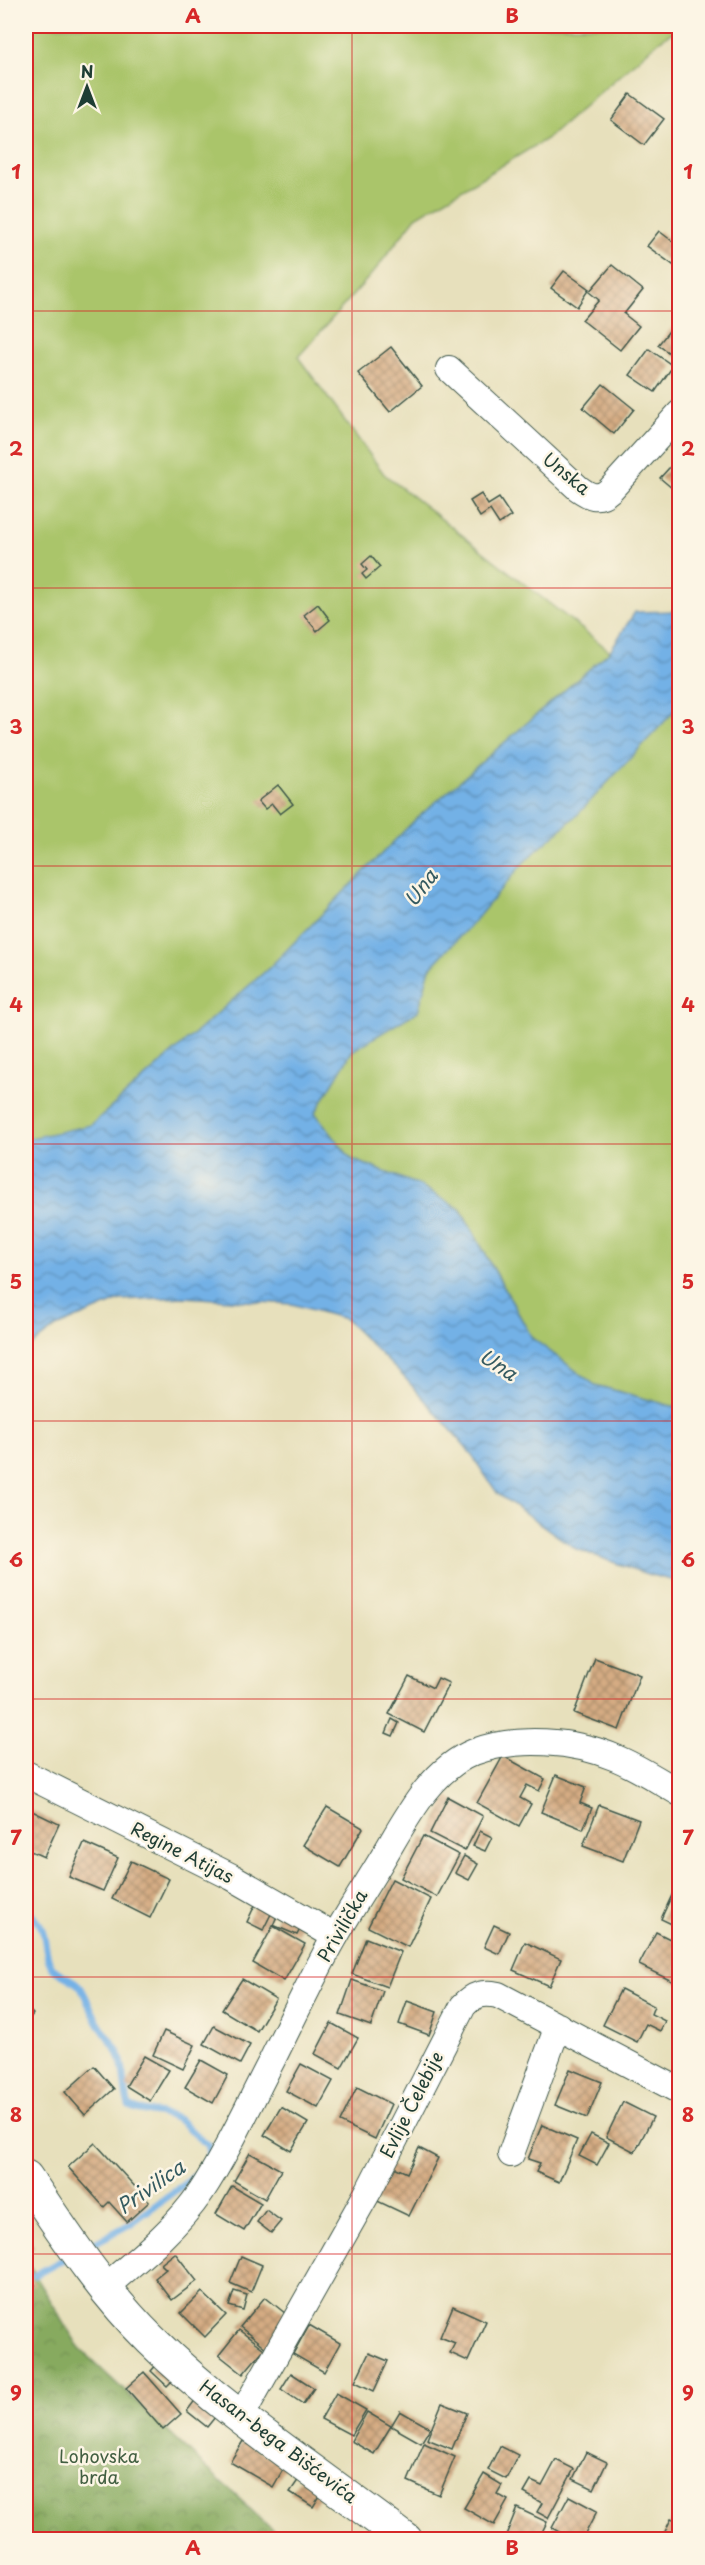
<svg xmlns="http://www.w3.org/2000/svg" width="705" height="2565" viewBox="0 0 705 2565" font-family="'Playpen Sans',sans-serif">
<defs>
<pattern id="forest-crowns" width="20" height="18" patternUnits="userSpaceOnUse" patternTransform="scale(1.5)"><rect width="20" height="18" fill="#87aa5f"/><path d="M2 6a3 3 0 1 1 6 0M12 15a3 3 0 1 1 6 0" fill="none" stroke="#6e8c4f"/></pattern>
<pattern id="water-waves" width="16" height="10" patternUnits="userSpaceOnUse" patternTransform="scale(1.5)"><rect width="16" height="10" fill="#73b1e6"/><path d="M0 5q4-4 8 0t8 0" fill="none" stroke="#5e91bb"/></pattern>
<pattern id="building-cross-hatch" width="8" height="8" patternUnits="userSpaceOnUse" patternTransform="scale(1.5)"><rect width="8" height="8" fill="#d5ac83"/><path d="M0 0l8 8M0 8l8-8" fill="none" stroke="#ac8d6c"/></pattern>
</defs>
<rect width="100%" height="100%" fill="#fcf5e5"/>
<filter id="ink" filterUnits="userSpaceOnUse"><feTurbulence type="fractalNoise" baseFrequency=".0167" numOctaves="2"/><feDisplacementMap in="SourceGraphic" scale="12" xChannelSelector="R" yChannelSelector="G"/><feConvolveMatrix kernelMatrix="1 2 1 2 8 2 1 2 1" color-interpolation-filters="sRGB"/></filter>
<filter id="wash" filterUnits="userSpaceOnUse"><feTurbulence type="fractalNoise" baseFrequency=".008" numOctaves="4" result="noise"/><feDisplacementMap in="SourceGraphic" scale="24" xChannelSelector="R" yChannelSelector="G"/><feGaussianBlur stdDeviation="1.35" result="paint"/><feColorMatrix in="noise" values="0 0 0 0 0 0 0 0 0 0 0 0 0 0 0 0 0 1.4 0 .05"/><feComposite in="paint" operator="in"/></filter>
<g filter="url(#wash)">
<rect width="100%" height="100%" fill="#e7e0bc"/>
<g fill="#aac56b" stroke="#648150" stroke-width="1.5">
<path d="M26 26H680L679 28 660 40 548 138 416 217 376 269 298 357 384 474 610 651 415 820 269 968 91 1125 26 1147Z"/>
<path d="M679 706V1408L595 1385 532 1338 461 1209 421 1186 351 1159 315 1113 352 1051 418 1011 430 968 477 918 524 862 578 814Z"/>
</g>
<path fill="url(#forest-crowns)" stroke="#53744a" stroke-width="1.5" d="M26 2260 80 2349 282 2539H26Z"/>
<path fill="url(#water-waves)" stroke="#49778d" stroke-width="1.5" d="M679 611V706L578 814 524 862 477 918 430 968 418 1011 352 1051 315 1113 351 1159 421 1186 460 1209 532 1338 595 1385 679 1408V1582L647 1574 576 1549 498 1494 466 1447 406 1379 345 1319 292 1304 184 1297 120 1300 56 1327 26 1350V1139L91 1125 269 968 415 820 610 651 635 612Z"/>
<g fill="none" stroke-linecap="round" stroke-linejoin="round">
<g stroke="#73b1e6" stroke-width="7">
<path d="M26 1911C51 1924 41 1951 52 1967 59 1976 75 1978 81 1988 88 2000 92 2013 100 2025 105 2034 113 2043 118 2052 126 2069 123 2089 129 2106 144 2114 160 2111 175 2118 188 2124 196 2139 209 2145L208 2160"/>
<path d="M85 2248 130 2224 203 2170"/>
<path d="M35 2275 70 2256"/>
</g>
</g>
<g id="blocks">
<g fill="url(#building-cross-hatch)">
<path d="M630 94 664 119 644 145 611 120Z"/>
<path d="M659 231 680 247V270L647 246Z"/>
<path d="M612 265 643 290 624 314 639 326 620 350 582 320 599 300 589 292Z"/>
<path d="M564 271 589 289 577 307 551 288Z"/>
<path d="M672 327 680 332V351L675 357 658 345Z"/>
<path d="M391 347 422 386 390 412 358 373Z"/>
<path d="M649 349 673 366 655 392 630 375Z"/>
<path d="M603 384 634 409 614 434 583 408Z"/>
<path d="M680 456V495L660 478Z"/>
<path d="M481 494 488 505 499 498 511 516 499 524 490 510 480 517 470 501Z"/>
<path d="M371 556 380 567 366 579 362 574 367 570 362 564Z"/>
<path d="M318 604 330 620 317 631 304 615Z"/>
<path d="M278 785 293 804 280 814 272 804 265 809 258 801Z"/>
<path d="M595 1658 640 1675 619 1730 574 1713Z"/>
<path d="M409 1676 433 1688 438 1678 449 1683 424 1732 389 1714Z"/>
<path d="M392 1719 399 1723 393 1736 386 1733Z"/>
<path d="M503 1756 545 1779 539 1791 527 1785 520 1798 531 1804 519 1826 477 1803Z"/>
<path d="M556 1775 586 1787 580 1803 592 1808 583 1829 541 1812Z"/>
<path d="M448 1797 483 1816 465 1851 430 1833Z"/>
<path d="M599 1805 639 1820 623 1861 583 1846Z"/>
<path d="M327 1807 363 1828 340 1867 303 1845Z"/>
<path d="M26 1808 59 1824 44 1857 26 1849Z"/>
<path d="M480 1831 492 1837 485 1851 473 1846Z"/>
<path d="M423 1836 459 1855 437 1897 401 1878Z"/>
<path d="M84 1843 118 1858 103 1891 69 1877Z"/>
<path d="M464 1856 478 1864 469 1880 455 1873Z"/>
<path d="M131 1861 169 1879 150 1918 112 1899Z"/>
<path d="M392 1879 431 1899 408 1947 368 1927Z"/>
<path d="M677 1884 680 1886 678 1927 661 1919Z"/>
<path d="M255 1905 271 1914 263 1930 247 1922Z"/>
<path d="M279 1912 303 1923 297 1935 273 1925Z"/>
<path d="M494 1925 509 1932 499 1954 484 1947Z"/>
<path d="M273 1926 305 1944 284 1981 253 1963Z"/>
<path d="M656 1932 680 1944V1985L639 1965Z"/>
<path d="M366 1938 401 1952 387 1987 352 1974Z"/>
<path d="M525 1942 561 1959 549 1986 513 1970Z"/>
<path d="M242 1979 276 1999 257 2031 222 2010Z"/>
<path d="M352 1980 383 1991 371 2026 340 2015Z"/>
<path d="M621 1989 654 2006 651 2014 665 2021 660 2031 646 2024 637 2042 603 2025Z"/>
<path d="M407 2001 437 2012 429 2035 399 2024Z"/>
<path d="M26 2007 33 2014 26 2023Z"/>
<path d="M331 2023 358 2038 341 2068 315 2054Z"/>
<path d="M214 2026 250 2045 240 2064 204 2044Z"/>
<path d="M164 2031 195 2045 183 2069 153 2055Z"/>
<path d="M144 2056 169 2070 150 2101 126 2086Z"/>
<path d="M201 2060 228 2075 213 2103 185 2087Z"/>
<path d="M301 2064 333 2081 318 2108 286 2091Z"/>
<path d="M94 2066 114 2089 85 2115 65 2092Z"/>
<path d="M570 2069 602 2082 587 2118 555 2105Z"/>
<path d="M357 2087 391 2104 375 2139 340 2122Z"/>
<path d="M623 2102 653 2117 635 2152 606 2137Z"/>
<path d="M281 2107 308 2123 291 2151 264 2135Z"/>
<path d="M542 2125 577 2140 559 2182 536 2172 540 2163 528 2159Z"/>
<path d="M591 2134 609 2143 597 2165 579 2156Z"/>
<path d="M95 2143 149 2202 127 2222 109 2202 104 2207 68 2167Z"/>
<path d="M419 2148 438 2158 409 2216 373 2199 390 2165 407 2173Z"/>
<path d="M250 2153 281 2170 265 2199 234 2181Z"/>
<path d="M232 2186 261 2203 244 2231 216 2214Z"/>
<path d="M266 2210 281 2221 271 2233 257 2222Z"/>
<path d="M26 2232 34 2247 26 2253Z"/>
<path d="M175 2253 197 2281 172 2300 155 2278 166 2269 161 2264Z"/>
<path d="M241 2256 262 2265 251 2292 230 2283Z"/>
<path d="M26 2268 35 2285 26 2290Z"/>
<path d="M234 2291 247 2295 243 2310 229 2306Z"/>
<path d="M202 2292 226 2315 205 2337 181 2313Z"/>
<path d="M265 2297 291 2318 266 2348 240 2327Z"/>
<path d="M453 2306 486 2321 468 2361 450 2353 455 2343 440 2337Z"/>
<path d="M309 2325 340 2343 324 2372 293 2354Z"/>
<path d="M239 2330 264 2349 243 2374 219 2355Z"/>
<path d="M369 2353 388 2361 374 2391 355 2382Z"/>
<path d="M162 2359 178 2375 167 2386 151 2371Z"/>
<path d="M144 2372 181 2414 163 2430 126 2388Z"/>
<path d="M291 2373 314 2388 303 2404 281 2389Z"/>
<path d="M336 2393 366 2410 351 2435 321 2419Z"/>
<path d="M199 2395 220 2411 207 2427 187 2411Z"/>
<path d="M442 2403 467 2413 452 2449 427 2439Z"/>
<path d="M400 2411 430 2428 421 2443 391 2426Z"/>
<path d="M367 2412 391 2426 374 2454 351 2441Z"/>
<path d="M243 2441 285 2466 273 2487 230 2462Z"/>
<path d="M424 2443 455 2457 439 2495 408 2481Z"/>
<path d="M500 2446 518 2455 506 2479 488 2470Z"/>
<path d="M586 2452 607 2462 594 2489 573 2479Z"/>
<path d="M556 2460 574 2469 548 2518 537 2512 542 2503 524 2493 531 2481 542 2486Z"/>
<path d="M484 2474 502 2485 497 2494 508 2500 494 2525 464 2508Z"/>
<path d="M301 2476 323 2491 313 2507 290 2492Z"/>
<path d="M569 2496 597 2511 582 2540H573L552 2528Z"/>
<path d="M517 2508 547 2522 538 2540H504Z"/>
<path d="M671 2519 680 2523V2540H661Z"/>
</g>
</g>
</g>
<g filter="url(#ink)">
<use href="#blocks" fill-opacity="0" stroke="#3d5548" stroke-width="1.5"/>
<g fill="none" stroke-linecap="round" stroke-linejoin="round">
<g stroke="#3d5548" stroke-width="28">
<g id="street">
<path d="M449 369 578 488C589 496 598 501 610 490L680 413"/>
<path d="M26 1774 232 1877 335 1936"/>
<path d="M511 2154 558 2026"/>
<path d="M104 2288C138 2259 176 2229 201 2192 228 2151 249 2104 272 2060 293 2018 313 1975 336 1935 350 1910 366 1886 381 1861 404 1823 429 1770 474 1752 516 1736 574 1740 616 1758 638 1767 659 1781 680 1793"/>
<path d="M240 2418 369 2190 463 2006C474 1994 483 1992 498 1995L680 2091"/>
</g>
</g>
<g stroke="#3d5548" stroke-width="35">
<path id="secondary" d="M26 2177C64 2233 102 2292 151 2340 228 2416 320 2474 406 2540"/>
</g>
<use href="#street" stroke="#fff" stroke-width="26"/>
<use href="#secondary" stroke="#fff" stroke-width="33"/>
</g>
</g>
<path fill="none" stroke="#d62828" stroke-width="1.5" stroke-opacity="0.55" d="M352 26V2540M26 311H680M26 588H680M26 866H680M26 1144H680M26 1421H680M26 1699H680M26 1977H680M26 2254H680"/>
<g text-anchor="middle" stroke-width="5" stroke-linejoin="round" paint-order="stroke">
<g font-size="18" fill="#1f3d34" stroke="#fcf5e5">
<text transform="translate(566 474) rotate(39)" y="6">Unska</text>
<text transform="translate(182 1853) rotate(27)" y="6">Regine Atijas</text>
<text transform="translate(343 1926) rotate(-60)" y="6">Privilička</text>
<text transform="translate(412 2105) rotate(-63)" y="6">Evlije Čelebije</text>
<text transform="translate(278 2442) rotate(37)" y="6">Hasan-bega Bišćevića</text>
</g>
<g font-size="18" fill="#425f42" stroke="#fcf5e5">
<text x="99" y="2463">Lohovska<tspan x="99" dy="21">brda</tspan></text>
</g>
<g font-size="20" font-style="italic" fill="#345a60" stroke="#fcf5e5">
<text transform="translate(421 888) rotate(-53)" y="7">Una</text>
<text transform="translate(498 1365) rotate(33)" y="7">Una</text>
<text transform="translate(151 2187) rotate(-35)" y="7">Privilica</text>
</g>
</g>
<rect width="705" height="2565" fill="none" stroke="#fcf5e5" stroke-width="66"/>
<g transform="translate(87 87)" stroke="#fcf5e5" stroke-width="4.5" paint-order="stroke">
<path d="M0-4.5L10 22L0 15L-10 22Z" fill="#1f3d34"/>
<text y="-9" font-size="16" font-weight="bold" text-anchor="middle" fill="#1f3d34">N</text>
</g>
<rect x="33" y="33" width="639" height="2499" fill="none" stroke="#d62828" stroke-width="2"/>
<g font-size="20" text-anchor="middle" font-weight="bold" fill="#d62828">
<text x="193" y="23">A</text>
<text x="512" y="23">B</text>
<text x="16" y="179">1</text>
<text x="688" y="179">1</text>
<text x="16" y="456">2</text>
<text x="688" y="456">2</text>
<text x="16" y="734">3</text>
<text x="688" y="734">3</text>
<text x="16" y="1012">4</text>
<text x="688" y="1012">4</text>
<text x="16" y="1289">5</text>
<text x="688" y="1289">5</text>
<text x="16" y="1567">6</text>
<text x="688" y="1567">6</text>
<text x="16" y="1845">7</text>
<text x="688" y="1845">7</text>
<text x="16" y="2122">8</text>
<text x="688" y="2122">8</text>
<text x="16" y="2400">9</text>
<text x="688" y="2400">9</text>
<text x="193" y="2555">A</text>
<text x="512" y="2555">B</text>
</g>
</svg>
